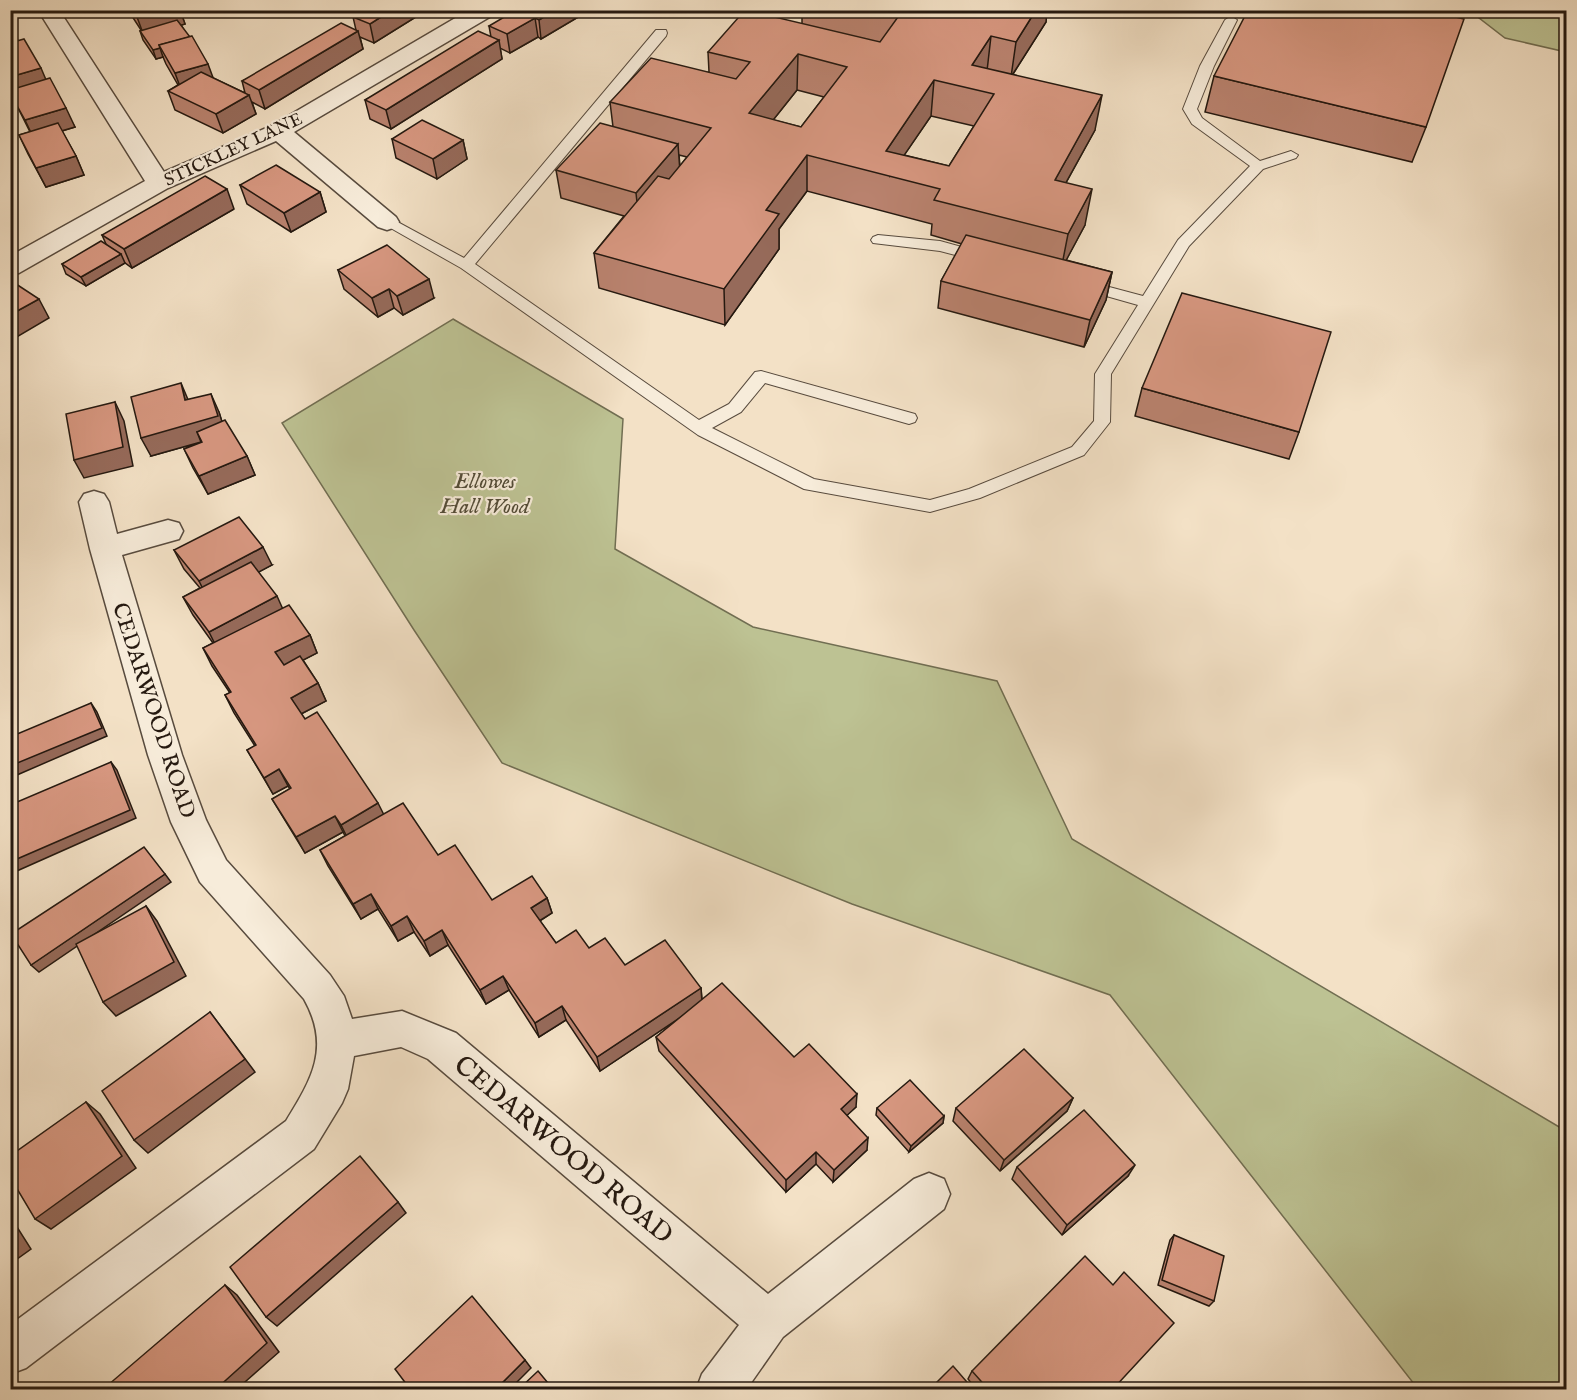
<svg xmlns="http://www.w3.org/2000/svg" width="1577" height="1400" viewBox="0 0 1577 1400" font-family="'IM FELL English',serif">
<rect width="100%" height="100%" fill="#f3e1c6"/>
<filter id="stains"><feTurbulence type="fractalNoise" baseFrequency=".00333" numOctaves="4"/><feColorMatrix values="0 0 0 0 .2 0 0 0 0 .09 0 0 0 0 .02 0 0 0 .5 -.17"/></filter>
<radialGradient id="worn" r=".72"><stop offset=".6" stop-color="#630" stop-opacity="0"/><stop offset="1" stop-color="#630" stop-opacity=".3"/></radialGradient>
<g fill="#bdc293" stroke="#716e52" stroke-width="1.5">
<path d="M1470 11H1566V52L1505 38Z"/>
<path d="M453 319 623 419 615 549 753 627 997 681 1072 839 1566 1131V1389H1418L1110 995 852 904 502 763 414 630 282 423Z"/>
</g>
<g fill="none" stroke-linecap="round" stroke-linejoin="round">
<g stroke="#584b3e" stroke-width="2">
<g id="lane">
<path d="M1231 16 1237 20 1214 66 1197 109 1202 118 1260 161 1291 151 1298 155 1296 158 1263 169 1189 246 1111 374 1110 422 1084 455 980 498 930 512 804 489 698 435 461 268 380 222 382 219H392L464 258 656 30H666L667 33 666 36 475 264 699 420 729 404 755 372 761 371 915 414 917 418 915 422 909 424 765 383 741 412 712 428 814 479 930 500 969 489 1072 447 1094 421 1095 374 1138 305 1078 288 1075 285 1083 280 1143 296 1178 240 1250 166 1192 124 1183 109 1200 66 1225 20Z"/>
<path d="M878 235 940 241 987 254 990 257 982 262 940 251 873 243 871 240 873 237Z"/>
</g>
</g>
<g stroke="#584b3e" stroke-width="3">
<g id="street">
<path d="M38 10H59L164 172 271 126 469 10H495L493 15 294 132 396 217 399 222 396 227 387 230 378 227 276 141 168 188 19 273 10 275V256L145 181Z"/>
<path d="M94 491 104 494 109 502 117 534 168 520 179 523 183 531 179 539 122 555 182 755 206 820 226 860 330 975 344 996 352 1019 402 1011 456 1033 768 1294 914 1179 929 1173 944 1179 950 1194 944 1209 783 1337 746 1390H696L702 1374 739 1325 428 1059 401 1047 354 1056 348 1089 342 1103 314 1149 26 1368 10 1374V1325L286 1121C312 1079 331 1047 304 999L200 882 171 822 148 755 90 549 79 502 84 494Z"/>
</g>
</g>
<use href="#lane" fill="#f7ecda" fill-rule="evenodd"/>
<use href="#street" fill="#f7ecda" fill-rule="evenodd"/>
</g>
<g fill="#b9826e" stroke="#251910" stroke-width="1.5" fill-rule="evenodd">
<path d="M128 10H180L185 24 181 25 213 78 245 93 242 81 356 30 353 17 427 10 374 43 360 37 363 49 265 109 252 102 256 114 223 133 175 110 168 91 178 85 166 64 163 57 156 59 143 40 140 31 141 30Z"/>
<path d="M590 10 541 39 538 37 510 53 500 48 502 59 391 129 370 119 365 100 491 37 489 26Z"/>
<path d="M802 10H1047L1046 22 1013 74 1095 130 1066 183 1085 225 1066 260 1112 272 1106 300 1084 347 938 308 941 281 962 244 931 235 932 224 807 191 779 229V249L725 325 599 288 594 253 624 216 561 198 556 170 613 127 610 102 709 72 708 52 802 24ZM797 90 824 97 801 127 773 120ZM931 116 974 126 949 166 904 155ZM679 155 687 157 680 166Z"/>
<path d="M18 41 46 80 75 127 62 131 76 156 84 175 46 187 28 154 19 135 30 132 13 98H11Z"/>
<path d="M1214 76 1426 127 1412 162 1205 112Z"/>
<path d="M392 139 463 140 467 159 437 179 396 158Z"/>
<path d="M240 185 320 192 326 212 291 232 247 204Z"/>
<path d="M234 209 132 268 125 263 86 286 66 274 62 264 106 244 102 235Z"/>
<path d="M338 270 434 298 403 315 394 308 378 317 344 289Z"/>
<path d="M1142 388 1299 432 1289 459 1135 416Z"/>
<path d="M188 400 219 412 222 422 247 456 255 475 208 494 193 468 184 449 201 442 151 456Z"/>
<path d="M174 550 272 565 258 572 282 608 310 635 317 653 303 660 318 683 326 701 301 714 383 814 438 855 492 900 547 898 552 913 540 921 556 943 589 948 625 965 701 988 702 999 794 1057 856 1107 847 1115 867 1150 833 1182 816 1164 786 1192 659 1051 656 1037 681 1017 600 1071 566 1020 539 1037 509 990 486 1004 448 945 430 956 414 932 398 941 378 909 361 919 328 866 320 850 345 836 343 832 305 853 272 799 290 789 288 786 273 794 247 750 255 746 234 713 225 695 230 693 212 666 203 648 213 643 193 615 183 597 200 588 184 569Z"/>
<path d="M1073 1098 1067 1111 1000 1171 953 1121 956 1108Z"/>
<path d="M877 1108 944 1116 943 1123 909 1152 876 1115Z"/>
<path d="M1017 1167 1128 1176 1062 1235 1012 1179Z"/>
<path d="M1174 1235 1214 1301 1209 1306 1158 1285 1170 1240Z"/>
<path d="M972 1371 1113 1389H976L968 1379Z"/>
</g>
<g fill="#966a5a" stroke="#251910" stroke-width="1.5">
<path d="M160 10H180L185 24 144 36 137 17Z"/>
<path d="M392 10H427L374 43 370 24Z"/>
<path d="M555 10H590L541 39 539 20Z"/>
<path d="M1036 10H1047L1046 22 1011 77 1016 42Z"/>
<path d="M535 18 538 37 510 53 507 34Z"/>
<path d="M13 30 22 49 10 52V31Z"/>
<path d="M358 31 363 49 265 109 259 90Z"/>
<path d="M991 36 987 71 972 65Z"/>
<path d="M499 40 502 59 391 129 386 110Z"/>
<path d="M160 48 163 57 156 59 153 50Z"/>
<path d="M798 54 797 90 750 149 749 113Z"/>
<path d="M208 64 215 83 182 92 175 73Z"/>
<path d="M41 68 49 87 10 93V77Z"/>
<path d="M934 80 931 116 890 176 886 151Z"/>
<path d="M249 95 256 114 223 133 216 114Z"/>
<path d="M1102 95 1095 130 1048 215 1055 180Z"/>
<path d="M66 108 75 127 34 139 25 120Z"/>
<path d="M463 140 467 159 437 179 433 159Z"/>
<path d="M678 144 680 172 639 221 636 193Z"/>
<path d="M807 155V191L779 229V249L725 325 724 289 766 210Z"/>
<path d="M76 156 84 175 46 187 36 168Z"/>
<path d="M227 189 234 209 132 268 124 249Z"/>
<path d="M1092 189 1085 225 1061 270 1068 234Z"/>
<path d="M320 192 326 212 291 232 284 213Z"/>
<path d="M121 254 125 263 86 286 81 277Z"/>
<path d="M1112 272 1106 300 1084 347 1090 320Z"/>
<path d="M429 279 434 298 403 315 397 296Z"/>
<path d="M389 289 394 308 378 317 372 298Z"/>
<path d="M39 299 49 318 10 341V315Z"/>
<path d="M181 383 189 402 185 400Z"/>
<path d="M211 394 219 412 226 435 197 432 201 442 151 456 141 438Z"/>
<path d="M115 402 124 421 133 466 84 478 74 460Z"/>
<path d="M247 456 255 475 208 494 199 476Z"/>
<path d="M263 547 272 565 208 599 199 581Z"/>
<path d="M277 596 285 614 218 650 209 632Z"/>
<path d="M310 635 317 653 284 670 275 652Z"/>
<path d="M318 683 326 701 299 715 291 698Z"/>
<path d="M91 703 97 712 107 736 10 778V766Z"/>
<path d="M111 762 117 770 136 818 10 874V862Z"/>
<path d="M279 769 288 786 273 794 264 778Z"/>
<path d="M378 803 386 819 349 841 341 825Z"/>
<path d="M335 816 343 832 305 853 296 837Z"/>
<path d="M165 874 171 882 39 972 31 965Z"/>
<path d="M371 894 378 909 361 919 353 904Z"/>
<path d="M547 898 552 913 536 923 531 908Z"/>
<path d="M146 906 157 921 186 976 116 1016 103 1002Z"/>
<path d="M407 916 414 932 398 941 391 926Z"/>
<path d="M442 930 448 945 430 956 424 941Z"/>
<path d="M503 976 509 990 486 1004 480 990Z"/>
<path d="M701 988 702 1003 600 1071 597 1057Z"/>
<path d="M562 1006 566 1020 539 1037 535 1023Z"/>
<path d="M210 1012 255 1072 148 1153 134 1140Z"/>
<path d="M857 1094 856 1107 840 1122 841 1109Z"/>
<path d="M1073 1098 1067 1111 1000 1171 1004 1160Z"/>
<path d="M86 1102 100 1114 136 1168 51 1229 35 1219Z"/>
<path d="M944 1116 943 1123 909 1152 911 1146Z"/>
<path d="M868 1138 867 1150 833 1182 834 1170Z"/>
<path d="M816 1152V1164L786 1192V1180Z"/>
<path d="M1135 1165 1128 1176 1062 1235 1067 1225Z"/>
<path d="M398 1202 406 1213 277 1326 266 1317Z"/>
<path d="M10 1216 31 1249 10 1264Z"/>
<path d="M225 1285 237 1295 279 1352 237 1389H216Z"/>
<path d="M525 1360 531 1368 510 1389H496Z"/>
</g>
<g fill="#d79780" stroke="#251910" stroke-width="1.5" fill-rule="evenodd">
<path d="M133 10H160L137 17Z"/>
<path d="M364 10H392L370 24 353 17Z"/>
<path d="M516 10 522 11 555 10 539 20 535 18 507 34 489 26Z"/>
<path d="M745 10 880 42 898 17 868 10H1036L1016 42 991 36 972 65 1102 95 1055 180 1092 189 1068 234 934 200 940 189 807 155 766 210 779 214 724 289 594 253 658 176 669 179 711 128 610 102 651 58 736 79 750 62 708 52ZM798 54 847 67 801 127 749 113ZM934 80 994 94 949 166 886 151Z"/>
<path d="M1248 10H1426L1464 19 1426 127 1214 76Z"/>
<path d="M177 20 190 37 159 45 160 48 153 50 140 31Z"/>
<path d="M341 23 358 31 259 90 242 81Z"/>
<path d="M478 31 499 40 386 110 365 100Z"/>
<path d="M192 36 208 64 175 73 159 45Z"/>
<path d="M24 39 41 68 10 77V43Z"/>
<path d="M201 72 249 95 216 114 168 91Z"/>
<path d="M50 78 66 108 25 120 10 93V90Z"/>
<path d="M422 120 463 140 433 159 392 139Z"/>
<path d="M58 123 76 156 36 168 19 135Z"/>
<path d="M600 123 678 144 636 193 556 170Z"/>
<path d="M276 165 320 192 284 213 240 185Z"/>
<path d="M205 176 227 189 124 249 102 235Z"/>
<path d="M966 235 1112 272 1090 320 941 281Z"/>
<path d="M101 241 121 254 81 277 62 264Z"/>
<path d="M387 245 429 279 397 296 389 289 372 298 338 270Z"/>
<path d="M13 282 39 299 10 315V283Z"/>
<path d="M1182 293 1331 332 1299 432 1142 388Z"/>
<path d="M181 383 185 400 211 394 218 416 141 438 131 397Z"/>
<path d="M115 402 123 447 74 460 66 414Z"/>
<path d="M225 420 247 456 199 476 184 449 202 442 197 432Z"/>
<path d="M239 517 263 547 199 581 174 550Z"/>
<path d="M251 562 277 596 209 632 183 597Z"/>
<path d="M289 605 310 635 275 652 284 665 300 656 318 683 291 698 305 719 317 712 378 803 341 825 335 816 296 837 272 799 291 788 279 769 264 778 247 750 256 745 225 695 231 692 203 648Z"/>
<path d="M91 703 102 728 10 766V737Z"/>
<path d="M111 762 130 810 10 862V805Z"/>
<path d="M403 803 438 855 455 845 492 900 532 876 547 898 531 908 556 943 576 930 589 948 605 938 625 965 665 940 701 988 597 1057 562 1006 535 1023 503 976 480 990 442 930 424 941 407 916 391 926 371 894 353 904 320 850Z"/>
<path d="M144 847 165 874 31 965 11 934Z"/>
<path d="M146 906 174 962 103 1002 76 944Z"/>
<path d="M722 983 794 1057 809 1044 857 1094 841 1109 868 1138 834 1170 816 1152 786 1180 656 1037Z"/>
<path d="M210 1012 245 1059 134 1140 102 1091Z"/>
<path d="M1024 1049 1073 1098 1004 1160 956 1108Z"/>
<path d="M910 1080 944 1116 911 1146 877 1108Z"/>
<path d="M86 1102 122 1156 35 1219 10 1177V1156Z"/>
<path d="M1084 1110 1135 1165 1067 1225 1017 1167Z"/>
<path d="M360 1156 398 1202 266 1317 230 1267Z"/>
<path d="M10 1232 14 1238 10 1241Z"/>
<path d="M1174 1235 1224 1256 1214 1301 1162 1280Z"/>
<path d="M1085 1256 1113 1285 1124 1272 1174 1323 1113 1389H988L972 1371Z"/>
<path d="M225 1285 267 1343 216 1389H111L108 1385Z"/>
<path d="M472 1296 525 1360 496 1389H410L395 1369Z"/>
<path d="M953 1366 973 1389H930Z"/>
<path d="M538 1371 553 1389H519Z"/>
</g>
<g text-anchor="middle" stroke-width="4.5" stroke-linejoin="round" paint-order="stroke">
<g font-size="18" fill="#251910" stroke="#f7ecda">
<text transform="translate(233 149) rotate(-25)" y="6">STICKLEY LANE</text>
</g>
<g font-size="22" font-style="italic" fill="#534c37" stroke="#f7ecda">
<text x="485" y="488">Ellowes<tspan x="485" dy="25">Hall Wood</tspan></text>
</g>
<g font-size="22" fill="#251910" stroke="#f7ecda">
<text transform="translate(155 710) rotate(72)" y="8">CEDARWOOD ROAD</text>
</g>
<g font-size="27" fill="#251910" stroke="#f7ecda">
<text transform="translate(564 1149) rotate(40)" y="9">CEDARWOOD ROAD</text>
</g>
</g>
<rect width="1577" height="1400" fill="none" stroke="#f3e1c6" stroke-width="36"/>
<rect x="12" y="12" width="1553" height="1376" fill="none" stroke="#251910" stroke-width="3"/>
<rect x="18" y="18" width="1541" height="1364" fill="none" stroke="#251910" stroke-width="1.5"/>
<rect width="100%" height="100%" filter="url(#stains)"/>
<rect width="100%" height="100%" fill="url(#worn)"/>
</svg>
